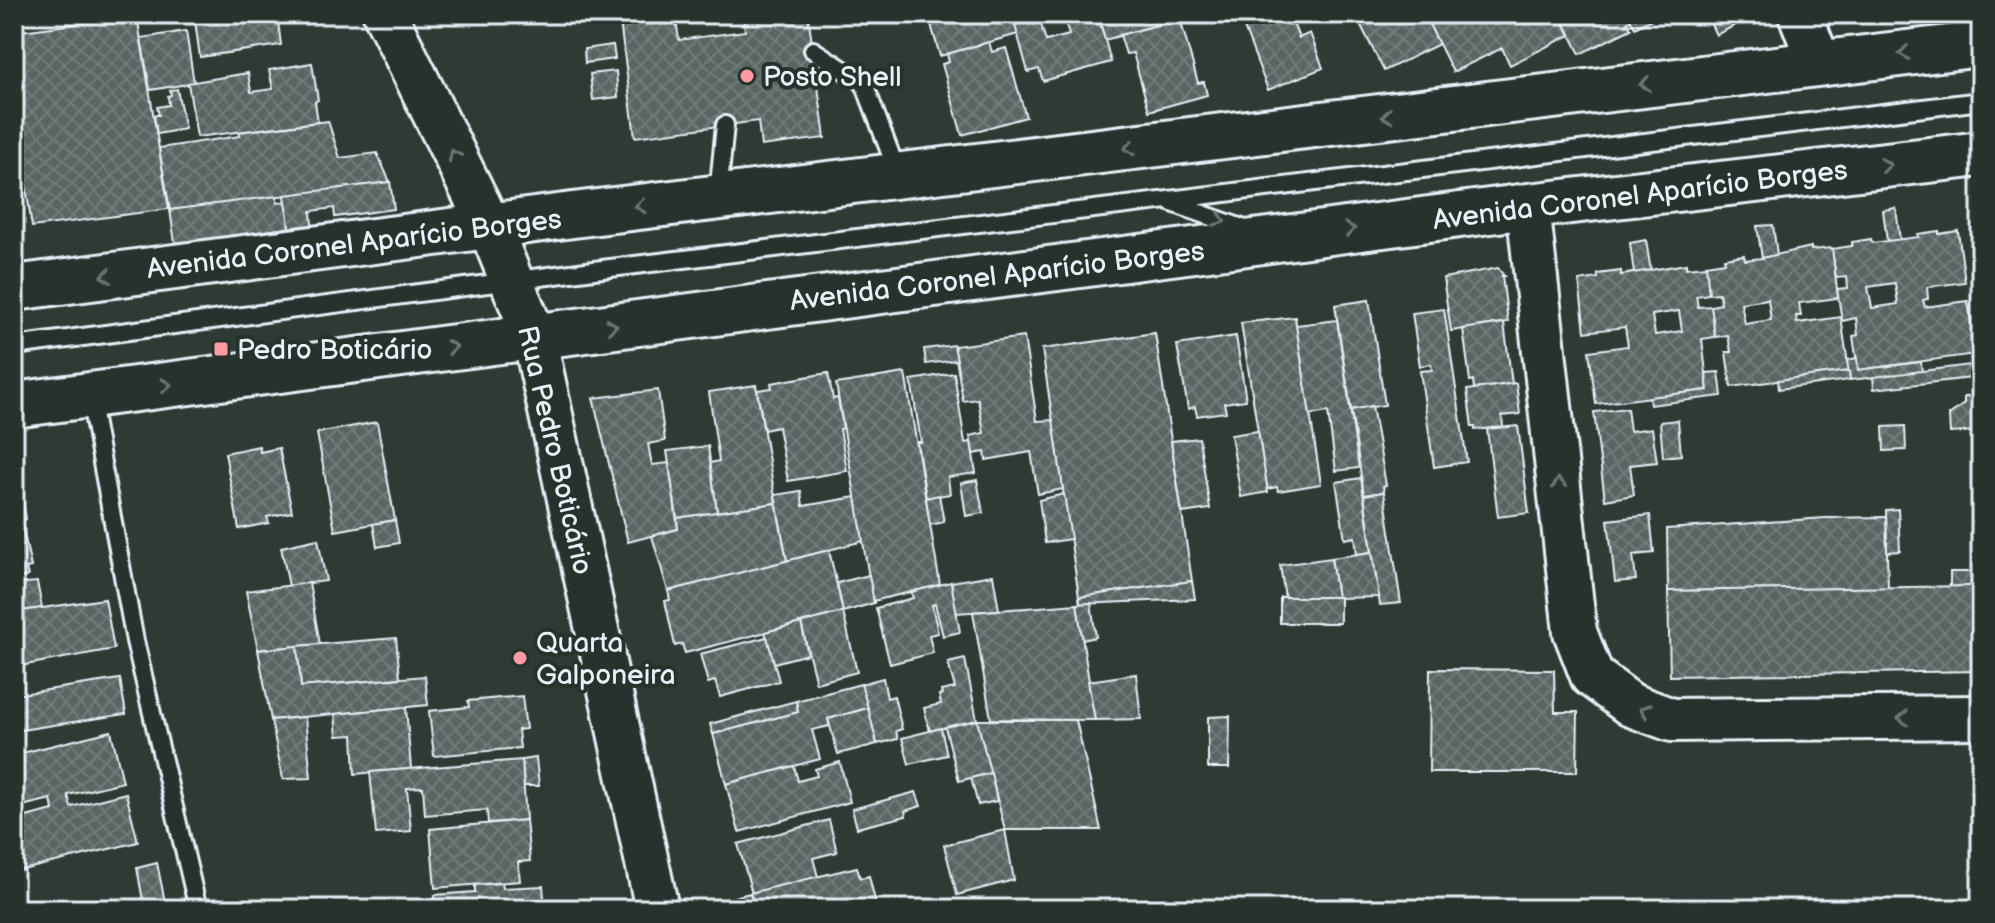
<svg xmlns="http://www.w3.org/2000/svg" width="1995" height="923" viewBox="0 0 1995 923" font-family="'Balsamiq Sans',sans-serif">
<defs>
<pattern id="building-cross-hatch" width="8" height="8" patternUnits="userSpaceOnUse" patternTransform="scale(2)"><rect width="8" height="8" fill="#596563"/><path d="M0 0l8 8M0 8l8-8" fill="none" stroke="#717c7a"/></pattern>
</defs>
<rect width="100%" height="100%" fill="#2e3b35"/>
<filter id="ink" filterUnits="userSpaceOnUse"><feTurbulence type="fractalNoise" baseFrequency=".0125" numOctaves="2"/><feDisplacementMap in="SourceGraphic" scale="16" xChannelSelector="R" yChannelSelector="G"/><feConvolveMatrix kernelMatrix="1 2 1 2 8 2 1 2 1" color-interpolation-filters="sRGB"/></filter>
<g filter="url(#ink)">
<g fill="url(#building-cross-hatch)" stroke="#e8f1f8" stroke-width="2" fill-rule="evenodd">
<path d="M194 14H282L283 20 278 21 281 45 200 57Z"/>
<path d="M619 14H675L679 40 745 31 743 14H808L825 138 761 146 758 121 635 137Z"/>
<path d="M928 14H1012L1018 34 940 56Z"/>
<path d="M1012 14H1031L1033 20 1039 18 1046 41 1069 35 1063 14H1098L1111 62 1043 81 1039 69 1028 72Z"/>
<path d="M1098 14H1173L1175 20 1105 40Z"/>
<path d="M1289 14 1299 38 1310 33 1323 68 1268 90 1240 17 1246 14Z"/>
<path d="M1355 14H1424L1439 44 1384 71Z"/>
<path d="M1424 14H1560L1570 35 1510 65 1502 48 1453 72Z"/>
<path d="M1560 14H1628L1631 20 1627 22 1631 29 1580 54Z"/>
<path d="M1628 14H1662L1635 28Z"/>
<path d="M1706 14H1745L1740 17 1742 22 1716 35Z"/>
<path d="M137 16 169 209 32 227 25 181 14 184V32Z"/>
<path d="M1180 19 1198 83 1204 82 1207 95 1149 111 1133 53 1126 54 1120 35Z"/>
<path d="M186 31 194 83 150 90 141 38Z"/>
<path d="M989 42 992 52 1006 48 1026 117 962 135 942 64 949 62 947 54Z"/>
<path d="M613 45 615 59 585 63 584 49Z"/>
<path d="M312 63 318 100 315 102 318 122 197 137 188 83 248 73 251 92 273 89 269 70Z"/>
<path d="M616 71 618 97 593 100 590 74Z"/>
<path d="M177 89 185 129 157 134 154 115H159L157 107 169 105 168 96 171 95 170 90Z"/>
<path d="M328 121 340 158 377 153 390 182 170 210 159 148 240 136 239 132Z"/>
<path d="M390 182 394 209 335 217 334 208 311 211 312 225 289 228 285 195Z"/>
<path d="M277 196V203L286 201 289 228 175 243 170 210Z"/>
<path d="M1896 208 1900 240 1887 241 1883 210Z"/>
<path d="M1773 225 1777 255 1762 258 1757 226Z"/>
<path d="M1939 231V234L1958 231 1965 282 1927 287 1928 299 1923 300 1925 307 1968 301 1976 354 1858 370 1853 336 1858 335 1856 318 1842 321 1837 289 1848 288 1847 277 1836 278 1832 249 1852 246V242L1871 239 1872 243 1919 237 1918 234ZM1895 283 1898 304 1872 308 1868 287Z"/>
<path d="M1646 240 1651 272 1634 274 1630 243Z"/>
<path d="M1811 247V250L1832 248 1838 298 1799 303 1801 316H1796L1797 323 1841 317 1849 371 1731 387 1726 352H1731L1728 335 1715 337 1711 306 1721 304 1719 293 1709 294 1705 265 1725 262 1724 258 1744 255 1745 260 1762 258ZM1768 299 1771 320 1745 324 1741 303Z"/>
<path d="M1981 251V329L1971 253Z"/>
<path d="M1686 264V268L1706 266 1709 294 1696 296 1698 307 1711 306 1715 337 1702 339 1708 390 1596 404 1589 351 1628 346 1625 327 1585 332 1579 281 1598 278V274L1621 271V275ZM1679 311 1682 331 1655 335 1652 315Z"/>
<path d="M1498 268 1504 276H1502L1508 322 1451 331 1443 278Z"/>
<path d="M1369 300 1385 405 1351 410 1335 305Z"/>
<path d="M1444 309 1467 462 1434 467 1420 371 1432 370 1431 364 1420 366 1412 313Z"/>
<path d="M1295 317 1321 484 1278 491 1277 487 1267 489 1241 323Z"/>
<path d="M1337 320 1359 468 1336 471 1328 412 1310 415 1296 325Z"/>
<path d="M1504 323 1512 384 1474 389 1473 380 1470 381 1463 329Z"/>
<path d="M1155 333 1192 581 1079 597 1042 349Z"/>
<path d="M1236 336 1246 400 1224 403 1226 412 1197 416 1195 407 1188 409 1177 345Z"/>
<path d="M1024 337 1037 421 1053 420 1063 489 1038 494 1031 452 986 460 985 452 973 454 970 436 984 433 978 399 963 401 954 346Z"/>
<path d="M954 345 957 360 926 364 924 349Z"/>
<path d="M1857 358 1858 370 1921 362 1922 372 1850 380 1847 360Z"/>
<path d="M1970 365 1971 378 1874 389 1873 377Z"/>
<path d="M1849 371 1850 380 1779 389 1778 380Z"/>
<path d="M1719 372 1722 396 1650 405 1649 397 1708 390 1706 373Z"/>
<path d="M828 373 833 399 838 398 843 428 840 429 847 471 788 481 778 427 764 430 757 390 772 388 771 383Z"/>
<path d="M905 373 940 585 873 601 836 384Z"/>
<path d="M954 373 965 443 971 442 976 473 948 477 950 494 926 498 917 442H921L911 380Z"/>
<path d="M1516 383 1520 414 1502 416 1503 427 1475 430V427H1472L1467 390Z"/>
<path d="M756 385 776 503 717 512 710 463 719 461 709 392Z"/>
<path d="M658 390 665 441 648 444 652 465 669 463 678 529 628 542 593 398Z"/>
<path d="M1981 396V431L1950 433 1949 415 1964 404V397Z"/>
<path d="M1372 406 1386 485 1383 486 1384 492 1364 495 1351 410Z"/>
<path d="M1627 408 1630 431 1652 428 1657 462 1630 465 1634 495 1605 500 1594 412Z"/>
<path d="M1678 420 1681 455 1663 457 1660 422Z"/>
<path d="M377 422 395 520 335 531 317 433Z"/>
<path d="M1518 426 1529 513 1498 517 1487 429Z"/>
<path d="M1905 426 1906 450 1884 451 1883 427Z"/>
<path d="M1258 431 1268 492 1241 497 1231 435Z"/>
<path d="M1199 438 1210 509 1182 513 1171 441Z"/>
<path d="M259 446 260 452 279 448 292 512 267 517 269 523 239 529 225 453Z"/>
<path d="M708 446 717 512 677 518 667 451Z"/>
<path d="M1361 478 1372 552 1357 554 1355 537 1345 539 1336 482Z"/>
<path d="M19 480 26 519 21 520 31 567 26 568 28 576 16 579 21 611 14 612V481Z"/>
<path d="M977 480 983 513 966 516 961 483Z"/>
<path d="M801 491 803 506 856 497 863 541 787 561 775 495Z"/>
<path d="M1384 492 1401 603 1380 605 1364 495Z"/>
<path d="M1064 494 1071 539 1045 543 1039 500Z"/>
<path d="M939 495 944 522 930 525 926 498Z"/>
<path d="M776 503 787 561 668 591 652 536 678 529 677 518Z"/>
<path d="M1898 509 1900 551 1887 552 1886 510Z"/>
<path d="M1650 515 1654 553 1633 555 1636 580 1615 582 1608 520Z"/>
<path d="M1886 517 1888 588 1668 591 1667 529 1825 518Z"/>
<path d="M395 520 399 543 377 547 373 524Z"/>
<path d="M318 539 326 581 289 586 281 547Z"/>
<path d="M829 550 843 612 685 653 682 644 675 646 665 601 670 600 668 591Z"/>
<path d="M1372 552 1379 597 1337 598 1331 558Z"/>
<path d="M1331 558 1337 598H1285L1280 565Z"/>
<path d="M1950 572H1971V586L1950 587Z"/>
<path d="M869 575 874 603 843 612 837 583Z"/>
<path d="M993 575 999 610 956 613 951 582Z"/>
<path d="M1192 581 1195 599 1080 604 1079 597Z"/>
<path d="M37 582 42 608 21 611 16 584Z"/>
<path d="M951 582 960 632 943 636 935 604 932 605 938 633 929 635 933 653 890 664 876 608 913 598 911 592Z"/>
<path d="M309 583 320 644 258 650 246 591Z"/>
<path d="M1971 586H1981V671L1670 676 1668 591Z"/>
<rect x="1280" y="597" width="60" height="26"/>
<path d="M105 599 114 649 14 667V612Z"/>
<path d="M1091 603 1096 637 1082 640 1077 604Z"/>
<path d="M1077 604 1095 720 991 719 973 612Z"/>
<path d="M843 612 857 672 816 683 801 623Z"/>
<path d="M801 623 808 654 774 663 765 632Z"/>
<path d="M767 637 779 681 720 697 715 681 708 683 700 654Z"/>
<path d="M396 638 400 678 301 687 297 646Z"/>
<path d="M297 646 301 687 425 676 428 705 271 720 258 650Z"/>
<path d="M965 659 977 720 930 731 924 708 941 704 939 695 942 694 941 691 955 688 948 663Z"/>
<path d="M1430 669 1554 670 1555 712H1578L1577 772H1429Z"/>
<path d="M1136 674 1141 719 1095 720 1088 681Z"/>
<path d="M883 678 887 698 894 696 902 729 896 731 898 739 877 744 861 684Z"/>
<path d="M120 679 126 714 14 731V695Z"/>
<path d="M861 684 868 708 828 719 830 726 812 730 820 759 726 784 713 734 798 712 796 701Z"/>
<path d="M522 696 526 729 518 730 520 748 434 756 429 711 469 707 468 701Z"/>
<path d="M796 701 798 712 713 734 710 724Z"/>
<path d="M406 707 411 769 355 774 353 735 337 736 335 714Z"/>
<path d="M868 708 877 744 838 754 828 719Z"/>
<path d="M1230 716 1229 768H1208V717Z"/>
<path d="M305 717 311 778 283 779 271 720Z"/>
<path d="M977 720 991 773 959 781 945 727Z"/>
<path d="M977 720H1076L1101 830H1005Z"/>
<path d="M941 728 947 755 909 764 902 738Z"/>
<path d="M111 731 123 782 68 795 71 807 126 793 138 842 14 872V820L53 810 51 799 14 808V755Z"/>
<path d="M536 758 539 786H524L522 760Z"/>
<path d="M522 760 526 820 488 823 487 810 425 815 423 787 407 788 411 831 376 834 370 772Z"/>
<path d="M840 762 850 802 739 832 726 784 794 766 798 781 817 776 815 769Z"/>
<path d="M991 773 997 801 978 805 971 778Z"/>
<path d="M916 792 921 806 905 811 906 816 857 828 852 809Z"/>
<path d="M526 820 530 861 518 862 520 881 435 888 430 829Z"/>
<path d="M829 820 837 852 813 858 818 877 752 893 738 844Z"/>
<path d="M1005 830 1014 880 957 895 944 845Z"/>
<path d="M157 863 165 902 144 906 137 868Z"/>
<path d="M857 867 860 878 869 876 877 909H755L750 893Z"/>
<path d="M502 883 503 888 543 886 545 909H436L435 895 475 892V885Z"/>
<path d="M750 893 755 909H725L723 900Z"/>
<path d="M435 903 436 909H409L408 905Z"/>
</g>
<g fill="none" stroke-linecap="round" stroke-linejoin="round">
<g stroke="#e8f1f8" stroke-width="22">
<g id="service">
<path d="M813 50 864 83 898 174"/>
<path d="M718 195 725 125"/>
<path d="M1172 203 1248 230"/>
<path d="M14 346 594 270 1981 101"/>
<path d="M90 398 135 641 198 909"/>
</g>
</g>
<g stroke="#e8f1f8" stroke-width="48">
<g id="tertiary">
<path d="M385 14 489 225 534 336 657 909"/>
<path d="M1800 14 1819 63"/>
<path d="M1528 206 1575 632 1592 676 1631 705 1672 720 1981 717"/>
</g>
</g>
<g stroke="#e8f1f8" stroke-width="50">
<g id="primary">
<path d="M14 288 573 215 1981 44"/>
<path d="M14 405 1528 206 1981 154"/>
</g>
</g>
<use href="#service" stroke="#26332d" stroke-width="16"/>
<use href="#tertiary" stroke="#26332d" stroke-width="42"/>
<use href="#primary" stroke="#26332d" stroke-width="44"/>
</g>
<defs><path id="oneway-chevron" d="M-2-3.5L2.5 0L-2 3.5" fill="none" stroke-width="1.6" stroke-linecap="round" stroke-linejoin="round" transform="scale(2)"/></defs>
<g stroke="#6a7674">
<use href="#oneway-chevron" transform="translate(1904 53) rotate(173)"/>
<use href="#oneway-chevron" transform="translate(1645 84) rotate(173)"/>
<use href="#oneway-chevron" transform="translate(1387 116) rotate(173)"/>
<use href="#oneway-chevron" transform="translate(1129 148) rotate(173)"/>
<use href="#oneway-chevron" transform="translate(454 155) rotate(-116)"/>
<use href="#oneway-chevron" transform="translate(1886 165) rotate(-7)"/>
<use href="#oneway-chevron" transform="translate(640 206) rotate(173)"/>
<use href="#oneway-chevron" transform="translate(1220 220) rotate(20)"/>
<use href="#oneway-chevron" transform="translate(1350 229) rotate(-8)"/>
<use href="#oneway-chevron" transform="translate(106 276) rotate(172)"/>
<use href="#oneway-chevron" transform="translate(612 326) rotate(-7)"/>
<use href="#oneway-chevron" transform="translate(452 347) rotate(-8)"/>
<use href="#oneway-chevron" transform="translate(166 385) rotate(-7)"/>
<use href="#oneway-chevron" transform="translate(1559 483) rotate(-96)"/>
<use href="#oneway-chevron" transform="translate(1645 710) rotate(-160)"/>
<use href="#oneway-chevron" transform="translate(1903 718) rotate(179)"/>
</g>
</g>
<g fill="#ff9aa2" stroke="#26332d" stroke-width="3">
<circle cx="747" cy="76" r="8"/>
<rect x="213" y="341" width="16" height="16" rx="4"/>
<circle cx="520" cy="658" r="8"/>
</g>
<g text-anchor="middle" stroke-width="8" stroke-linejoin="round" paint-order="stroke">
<g font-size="28" fill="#e8f1f8" stroke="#26332d" text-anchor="start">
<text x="763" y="86">Posto Shell</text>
<text x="237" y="359">Pedro Boticário</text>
<text x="536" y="652">Quarta<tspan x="536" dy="32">Galponeira</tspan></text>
</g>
<g font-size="28" fill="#e8f1f8" stroke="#26332d">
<text transform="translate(1640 194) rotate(-7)" y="10">Avenida Coronel Aparício Borges</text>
<text transform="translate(354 243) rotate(-7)" y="10">Avenida Coronel Aparício Borges</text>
<text transform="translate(997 275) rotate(-7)" y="10">Avenida Coronel Aparício Borges</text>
<text transform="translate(556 450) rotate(77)" y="10">Rua Pedro Boticário</text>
</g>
</g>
<rect width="1995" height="923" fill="none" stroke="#26332d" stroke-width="48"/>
<rect x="24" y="24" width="1947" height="875" fill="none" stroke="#e8f1f8" stroke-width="3" filter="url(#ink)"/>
</svg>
